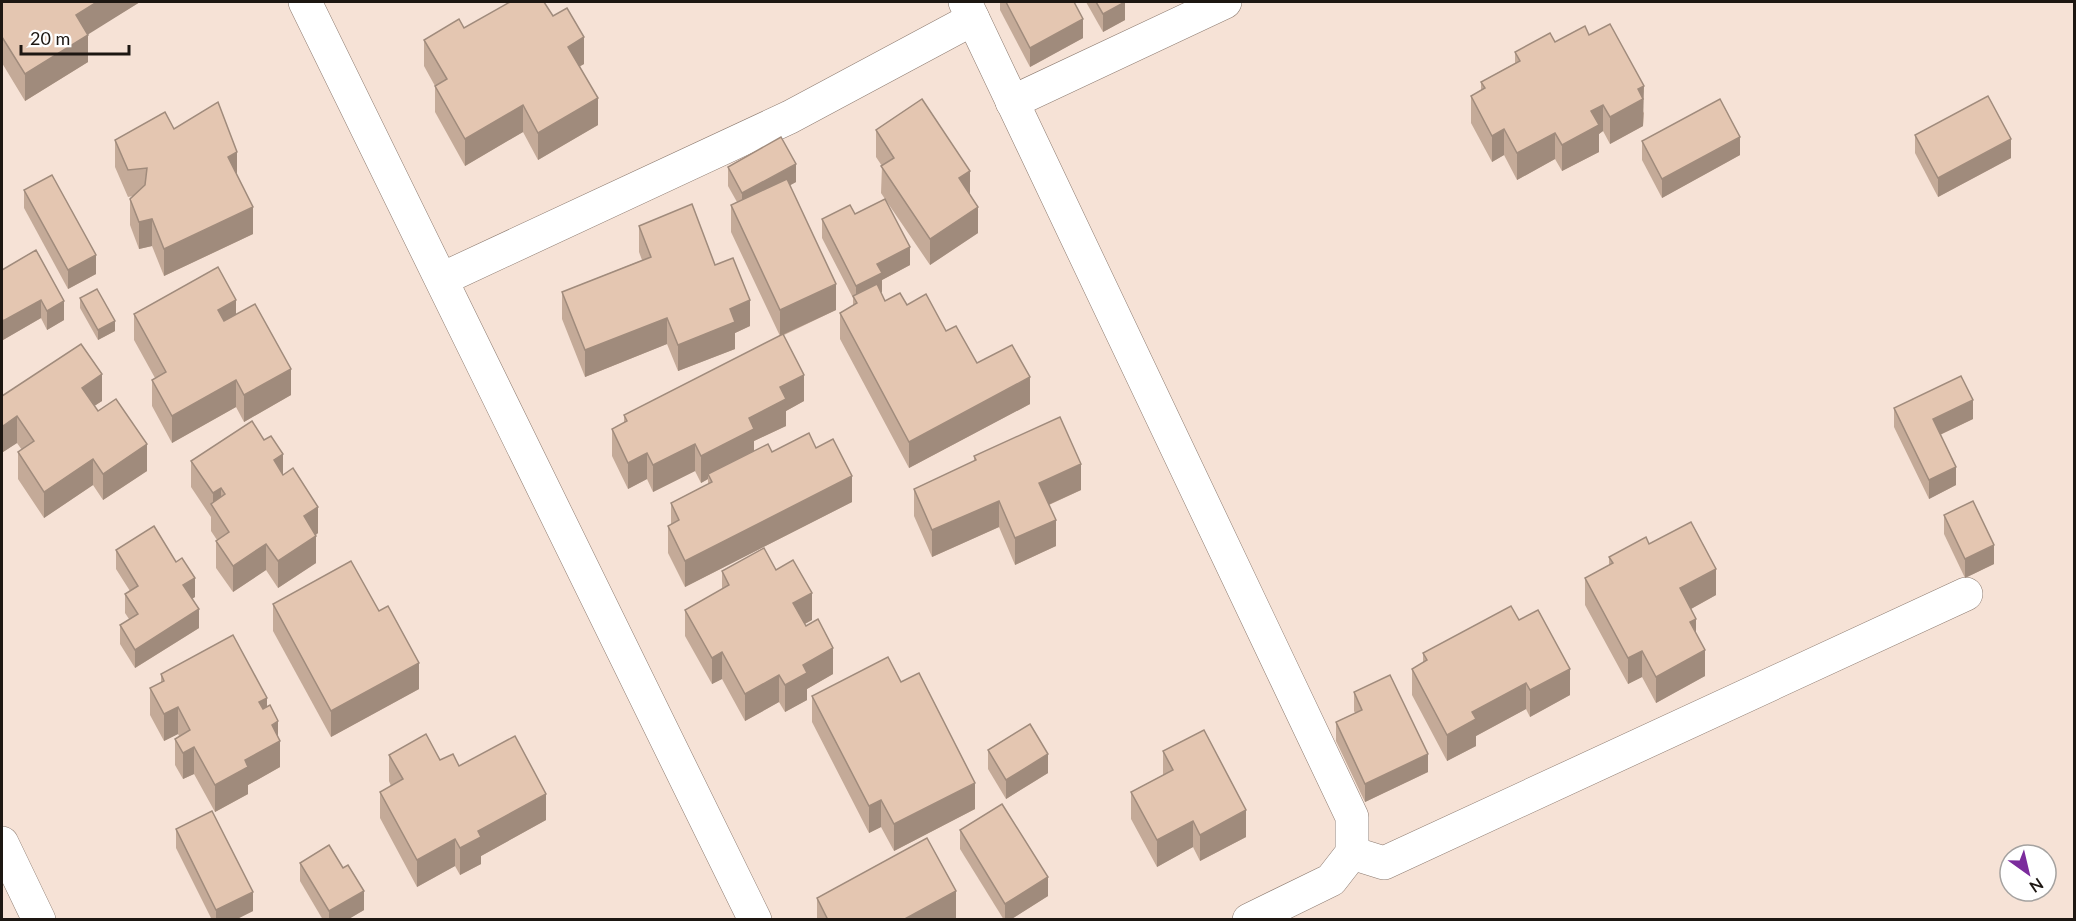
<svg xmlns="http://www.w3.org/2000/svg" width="2076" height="921" viewBox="0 0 2076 921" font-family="Lato,sans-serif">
<rect width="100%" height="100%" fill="#f6e2d6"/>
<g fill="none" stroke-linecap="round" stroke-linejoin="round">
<g stroke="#8d7b70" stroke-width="34">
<g id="street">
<path d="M305 2 755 920"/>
<path d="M965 2 1352 817V853L1331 880 1249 920"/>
<path d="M1012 102 1225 2"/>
<path d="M442 279 790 117 973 19"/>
<path d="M2 843 39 920"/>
<path d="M1352 853 1384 863 1966 594"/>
</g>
</g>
<use href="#street" stroke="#fff" stroke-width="33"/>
</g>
<g fill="#c4aa98">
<path d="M2 2H140L87 34 88 62 25 101 2 63Z"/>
<path d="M1000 2H1074L1083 38 1030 67 1000 10Z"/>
<path d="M1086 2H1125V20L1103 32Z"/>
<path d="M553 16 584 64 580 66 598 125 538 160 523 132 465 166 435 112V86L424 66V40Z"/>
<path d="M1589 35 1644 113 1643 126 1610 144 1603 131 1599 134V152L1562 171 1555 159 1517 180 1504 155 1492 162 1471 123V96L1481 90V82L1515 63V52Z"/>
<path d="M174 129 237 176 253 234 164 276 152 246 139 249 130 225V199L133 196 128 197 115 167V140Z"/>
<path d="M876 130 970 196 978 233 930 265 885 199 910 265 882 280 881 292 885 301 907 305 946 331 977 363 1030 404 909 468 840 339V313L853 306V298L822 238V219L855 214 885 199 881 193 882 166 876 157Z"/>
<path d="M1915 135 2011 158 1938 197 1915 153Z"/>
<path d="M1642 141 1740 155 1662 198 1642 160Z"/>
<path d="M728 167 796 182 790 185 836 310 784 335 804 401 786 411V426L754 441V451L772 452 816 448 852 502 685 587 668 553V526L671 525V503L708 484V479L701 483 695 471 653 492 647 479 628 489 612 456V429L624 423V415L780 336 731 232V205L737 202 728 186Z"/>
<path d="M24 190 96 274 68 289 24 208Z"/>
<path d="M639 226 750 326 735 333V349L678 371 667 344 585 377 562 319V292L642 260 639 252Z"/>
<path d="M36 250 64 320 47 330 41 318 3 340 2 337V270Z"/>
<path d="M80 298 115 331 98 340 80 308Z"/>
<path d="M134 314H236L291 395 244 422 236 407 172 443 152 406V380L155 378 134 340Z"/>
<path d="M2 396 102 401 94 406 147 471 103 500 93 485 44 518 18 479V452L22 450 17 443 3 452 2 451Z"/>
<path d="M1894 408 1973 419 1940 435 1956 485 1929 499 1894 427Z"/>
<path d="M264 440 283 454V475L318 533 316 535V563L278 588 266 570 233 592 216 568V541L217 540 211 531V517L191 487V461Z"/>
<path d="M974 456 1081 490 1049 505 1056 546 1015 565 999 527 932 557 914 516V489L974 461Z"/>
<path d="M1944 515 1994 564 1965 578 1944 534Z"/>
<path d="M1649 544 1716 595 1691 609 1705 676 1656 703 1642 677 1628 684 1585 605V578L1609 565V557Z"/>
<path d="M116 550 195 597 192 599 199 628 135 668 120 644V625L129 619 125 613V594L130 591 116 569Z"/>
<path d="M776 570 812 620 805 624 833 674 807 689V700L785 712 779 702 745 721 722 679 712 684 685 636V610L722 589V571Z"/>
<path d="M273 604 419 689 331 737 273 631Z"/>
<path d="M1423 653 1570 695 1530 717 1526 709 1476 736V746L1447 761 1412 695V669L1423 663Z"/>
<path d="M161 674 267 707 278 737 280 767 248 785V794L215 812 194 774 183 779 175 765V739L179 736 178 734 164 741 150 715V688L161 683Z"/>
<path d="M901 682 975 809 894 851 881 827 869 833 812 722V696Z"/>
<path d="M1354 692 1428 772 1365 802 1336 741V722L1355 713 1354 711Z"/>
<path d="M988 750 1048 773 1006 799 988 769Z"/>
<path d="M1163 751 1246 837 1200 861 1193 847 1157 867 1131 819V792L1163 775Z"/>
<path d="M389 755 440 760 459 766 546 820 481 856V864L460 875 455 866 417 887 380 818V792L391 786 389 781Z"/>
<path d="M176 829 253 911 235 920H212L176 848Z"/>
<path d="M960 830 1048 896 1010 920H1004L960 849Z"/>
<path d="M300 863 364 910 347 920H323L300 881Z"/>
<path d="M817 898 956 918 952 920H817Z"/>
</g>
<g fill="#a08b7c">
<path d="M97 2H140L76 42V15Z"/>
<path d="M1125 2V20L1103 32V14Z"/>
<path d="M1083 19V38L1030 67V48Z"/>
<path d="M88 35V62L25 101V74Z"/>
<path d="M584 37V64L568 73V47Z"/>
<path d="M1644 86 1643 126 1610 144V117L1638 89Z"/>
<path d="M598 98V125L538 160V133Z"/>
<path d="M523 105V132L465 166V139Z"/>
<path d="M1603 105V131L1599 134V152L1562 171V145L1591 111Z"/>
<path d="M1504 129V155L1492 162V136Z"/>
<path d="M1555 133V159L1517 180V153Z"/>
<path d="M1740 137V155L1662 198V179Z"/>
<path d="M2011 139V158L1938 197V178Z"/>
<path d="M237 152V179L228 157Z"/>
<path d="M796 164V182L742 212V193Z"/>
<path d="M970 171V197L959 178Z"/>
<path d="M253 207V234L164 276V249Z"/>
<path d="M978 207V233L930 265V239Z"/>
<path d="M152 219V246L139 249V222Z"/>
<path d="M910 247V265L882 280V292L857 304 856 302V286L877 264Z"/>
<path d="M96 255V274L68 289V270Z"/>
<path d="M836 284V310L780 336V310Z"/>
<path d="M41 300V318L3 340V321Z"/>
<path d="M236 300V327L218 337V310Z"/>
<path d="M750 300V326L735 333V349L678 371V345L730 309Z"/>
<path d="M64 301V320L47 330V311Z"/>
<path d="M667 318V344L585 377V350Z"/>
<path d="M115 321V331L98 340V330Z"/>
<path d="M291 369V395L244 422V395Z"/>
<path d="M102 374V401L82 414V388Z"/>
<path d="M804 375V401L786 411V426L754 441V456L708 474V479L701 483V456L749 418 780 387Z"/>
<path d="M1030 377V404L909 468V442Z"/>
<path d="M236 380V407L172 443V416Z"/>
<path d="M1973 400V419L1933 438V419Z"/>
<path d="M17 416V443L3 452V426Z"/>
<path d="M147 444V471L103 500V474Z"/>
<path d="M695 444V471L653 492V465Z"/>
<path d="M647 453V479L628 489V463Z"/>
<path d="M283 454V480L274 460Z"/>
<path d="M93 459V485L44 518V492Z"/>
<path d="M1081 464V490L1039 509V483Z"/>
<path d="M1956 467V485L1929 499V480Z"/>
<path d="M852 476V502L685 587V561Z"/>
<path d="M221 488V514L213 507V493Z"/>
<path d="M999 501V527L932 557V530Z"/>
<path d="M318 507V533L304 543V516Z"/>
<path d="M1056 520V546L1015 565V538Z"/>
<path d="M316 536V563L278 588V561Z"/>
<path d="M266 544V570L233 592V566Z"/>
<path d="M1994 545V564L1965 578V559Z"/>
<path d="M1716 569V595L1680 615V588Z"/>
<path d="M195 578V597L183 604V585Z"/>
<path d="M812 593V620L793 630V603Z"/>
<path d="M199 609V628L135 668V650Z"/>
<path d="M1696 619V645L1690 622Z"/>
<path d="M833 648V674L807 689V700L785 712V685L803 665Z"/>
<path d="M1705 650V676L1656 703V677Z"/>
<path d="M1642 651V677L1628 684V658Z"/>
<path d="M722 652V679L712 684V658Z"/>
<path d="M419 663V689L331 737V711Z"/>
<path d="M1570 669V695L1530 717V690Z"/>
<path d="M779 675V702L745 721V694Z"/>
<path d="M1526 683V709L1476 736V746L1447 761V735L1472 712Z"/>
<path d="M267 698V725L259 702Z"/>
<path d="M178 707V734L164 741V714Z"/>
<path d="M278 721V742L280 741V767L248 785V794L215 812V785L245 760 272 725Z"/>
<path d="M194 747V774L183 779V753Z"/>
<path d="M1048 754V773L1006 799V780Z"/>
<path d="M1428 754V772L1365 802V784Z"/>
<path d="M975 783V809L894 851V824Z"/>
<path d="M546 794V820L481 856V864L460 875V848L478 831Z"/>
<path d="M881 800V827L869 833V806Z"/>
<path d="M1246 810V837L1200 861V835Z"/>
<path d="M1193 821V847L1157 867V840Z"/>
<path d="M455 839V866L417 887V860Z"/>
<path d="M1048 877V896L1010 920H1005V904Z"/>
<path d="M364 891V910L347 920H329V911Z"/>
<path d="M956 891V918L952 920H903Z"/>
<path d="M253 892V911L235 920H216V910Z"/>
</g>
<g fill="#e4c6b1" stroke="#a08b7c" stroke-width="1.5">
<path d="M2 2H97L76 15 88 35 25 74 2 37Z"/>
<path d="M510 2H544L553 16 567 8 584 37 568 47 598 98 538 133 523 105 465 139 435 86 447 79 424 40 459 19 464 28Z"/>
<path d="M1006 2H1074L1083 19 1030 48Z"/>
<path d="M1096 2H1125L1103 14Z"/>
<path d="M1610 24 1644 86 1638 89 1643 99 1610 117 1603 105 1591 111 1599 125 1562 145 1555 133 1517 153 1504 129 1492 136 1471 96 1485 88 1481 82 1520 61 1515 52 1550 33 1555 42 1585 26 1589 35Z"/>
<path d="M1988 96 2011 139 1938 178 1915 135Z"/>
<path d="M922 99 970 171 959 178 978 207 930 239 881 166 894 158 876 130Z"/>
<path d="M1720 99 1740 137 1662 179 1642 141Z"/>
<path d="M218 102 237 152 228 157 253 207 164 249 152 219 139 222 130 199 145 185 147 168 128 170 115 140 165 112 174 129Z"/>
<path d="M781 137 796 164 742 193 728 167Z"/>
<path d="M52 175 96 255 68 270 24 190Z"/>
<path d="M787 179 836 284 780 310 731 205Z"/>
<path d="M885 199 910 247 877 264 882 273 856 286 822 219 850 205 855 214Z"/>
<path d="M692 204 715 265 733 258 750 300 730 309 735 322 678 345 667 318 585 350 562 292 651 257 639 226Z"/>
<path d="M36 250 64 301 47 311 41 300 3 321 2 318V270Z"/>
<path d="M218 267 236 300 218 310 224 321 255 304 291 369 244 395 236 380 172 416 152 380 166 372 134 314Z"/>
<path d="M877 284 885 301 900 293 907 305 926 294 946 331 956 326 977 363 1012 345 1030 377 909 442 840 313 857 303 853 296Z"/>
<path d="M97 289 115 321 98 330 80 298Z"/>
<path d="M783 334 804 375 780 387 786 399 749 418 754 429 701 456 695 444 653 465 647 453 628 463 612 429 627 421 624 415Z"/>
<path d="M81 344 102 374 82 388 98 411 116 399 147 444 103 474 93 459 44 492 18 452 34 441 17 416 3 426 2 424V396Z"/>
<path d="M1961 376 1973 400 1933 419 1956 467 1929 480 1894 408Z"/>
<path d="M1060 417 1081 464 1039 483 1056 520 1015 538 999 501 932 530 914 489 976 460 974 456Z"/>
<path d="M252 421 264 440 271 436 283 454 274 460 283 475 293 468 318 507 304 516 316 536 278 561 266 544 233 566 216 541 229 532 211 504 225 494 221 488 213 493 191 461Z"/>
<path d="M809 433 816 448 833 439 852 476 685 561 668 526 679 520 671 503 712 482 708 474 768 444 772 452Z"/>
<path d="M1973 501 1994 545 1965 559 1944 515Z"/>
<path d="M1691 522 1716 569 1680 588 1696 619 1690 622 1705 650 1656 677 1642 651 1628 658 1585 578 1613 563 1609 557 1646 537 1649 544Z"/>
<path d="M154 526 176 562 182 558 195 578 183 585 199 609 135 650 120 625 138 614 125 594 138 586 116 550Z"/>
<path d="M764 548 776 570 793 560 812 593 793 603 806 626 818 619 833 648 803 665 807 673 785 685 779 675 745 694 722 652 712 658 685 610 729 585 722 571Z"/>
<path d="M351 561 379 611 388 606 419 663 331 711 273 604Z"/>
<path d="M1511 606 1519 620 1538 610 1570 669 1530 690 1526 683 1472 712 1476 719 1447 735 1412 669 1427 660 1423 653Z"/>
<path d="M233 635 267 698 259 702 263 709 270 705 278 721 272 725 280 741 245 760 248 767 215 785 194 747 183 753 175 739 190 730 178 707 164 714 150 688 164 681 161 674Z"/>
<path d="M888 657 901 682 919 673 975 783 894 824 881 800 869 806 812 696Z"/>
<path d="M1390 675 1428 754 1365 784 1336 722 1362 710 1354 692Z"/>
<path d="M1030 724 1048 754 1006 780 988 750Z"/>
<path d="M1204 730 1246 810 1200 835 1193 821 1157 840 1131 792 1173 770 1163 751Z"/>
<path d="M426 734 440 760 453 754 459 766 515 736 546 794 478 831 481 837 460 848 455 839 417 860 380 792 403 779 389 755Z"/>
<path d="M1002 804 1048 877 1005 904 960 830Z"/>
<path d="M212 811 253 892 216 910 176 829Z"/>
<path d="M927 838 956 891 903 920H828L817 898Z"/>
<path d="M329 845 343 868 348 865 364 891 329 911 300 863Z"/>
</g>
<rect width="2076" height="921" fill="none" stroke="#1d1712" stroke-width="6"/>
<g transform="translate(2028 873) rotate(146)"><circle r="28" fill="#ffffff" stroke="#a5a2a0" stroke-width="1.5"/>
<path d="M0-4.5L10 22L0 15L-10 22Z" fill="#7b2b9c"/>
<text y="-9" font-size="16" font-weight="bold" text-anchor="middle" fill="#1d1712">N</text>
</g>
<path d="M21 45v9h108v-9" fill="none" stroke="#1d1712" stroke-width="3"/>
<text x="30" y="45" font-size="18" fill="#1d1712" stroke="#ffffff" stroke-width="4.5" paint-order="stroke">20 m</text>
</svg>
